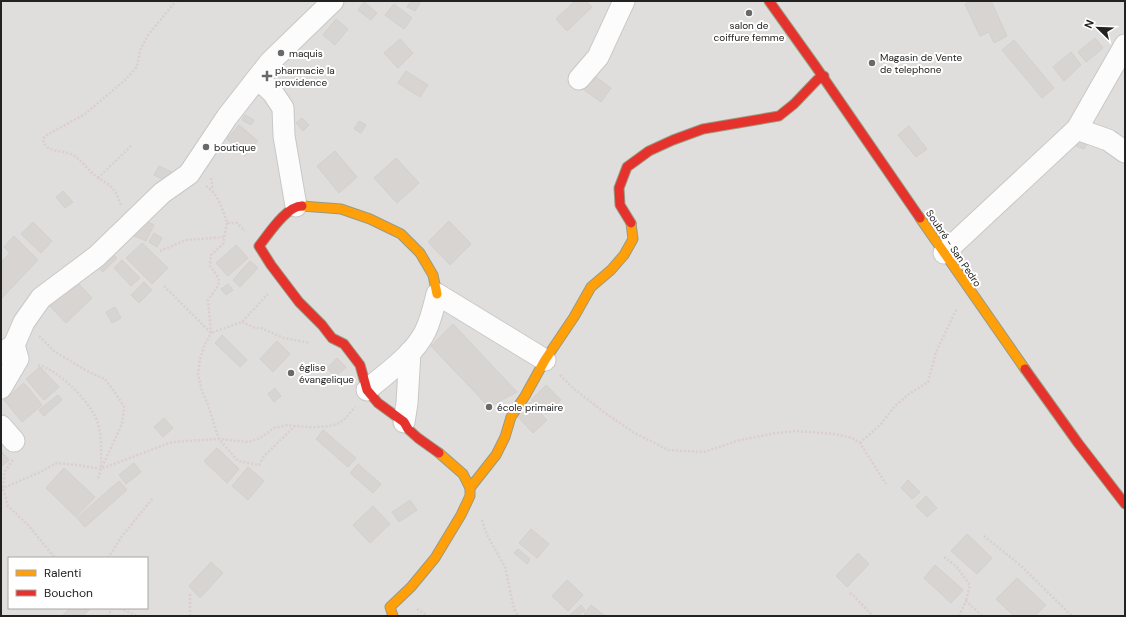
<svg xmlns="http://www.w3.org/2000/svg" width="1126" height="617" viewBox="0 0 1126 617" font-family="'DM Sans',sans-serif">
<rect width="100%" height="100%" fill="#f0eeeb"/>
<path fill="#dfdedc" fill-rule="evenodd" d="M1 1H1125V616H1ZM9 558H147V608H9Z"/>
<g fill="#d7d4d2" stroke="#d3d0cc">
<path d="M411 1H421L415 11 407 7Z"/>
<path d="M575 1H586L592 7 567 31 556 19Z"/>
<path d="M972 1H991L1007 36 994 43 989 32 980 36 965 4Z"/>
<path d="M364 2 377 13 371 20 358 10Z"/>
<path d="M394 4 412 18 404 29 385 15Z"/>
<path d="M336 19 348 29 335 45 323 35Z"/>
<path d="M1095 38 1103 48 1086 62 1078 52Z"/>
<path d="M400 39 413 53 398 68 384 53Z"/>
<path d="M1014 40 1054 88 1042 98 1002 50Z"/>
<path d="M1071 52 1081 65 1064 81 1053 67Z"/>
<path d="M406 71 428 85 420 97 398 83Z"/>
<path d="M593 75 611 88 601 102 583 89Z"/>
<path d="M245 115 254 120 251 125 242 120Z"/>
<path d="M302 118 309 125 303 131 296 123Z"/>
<path d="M359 121 366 125 361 133 354 129Z"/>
<path d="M239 125 258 141 245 156 227 139Z"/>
<path d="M909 126 927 149 916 157 898 135Z"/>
<path d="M1081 137 1088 141 1084 149 1076 146Z"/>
<path d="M335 151 357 177 339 193 317 166Z"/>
<path d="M396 158 419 183 397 203 374 178Z"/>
<path d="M159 166 172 172 167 181 154 175Z"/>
<path d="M63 191 73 202 65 208 56 197Z"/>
<path d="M141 219 154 225 146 241 132 235Z"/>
<path d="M449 221 471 244 450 265 428 242Z"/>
<path d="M33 222 52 241 41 253 21 234Z"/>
<path d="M154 233 162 238 157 247 149 242Z"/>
<path d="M14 236 38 260 1 299V262L10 253 4 247Z"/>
<path d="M142 243 168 268 152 284 126 258Z"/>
<path d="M236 245 248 258 228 276 216 263Z"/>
<path d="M111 252 117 258 103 272 97 267Z"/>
<path d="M122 260 140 278 131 286 114 268Z"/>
<path d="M250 261 258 268 240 287 233 280Z"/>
<path d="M76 281 92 298 66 323 50 306Z"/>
<path d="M144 282 152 290 139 303 131 295Z"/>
<path d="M228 284 233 290 226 295 221 289Z"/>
<path d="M115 307 121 318 112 323 106 312Z"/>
<path d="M453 324 517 392 489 407 431 346Z"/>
<path d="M222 335 247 360 240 367 215 343Z"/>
<path d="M277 341 290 354 273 372 260 359Z"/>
<path d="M337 358 346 367 335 377 327 368Z"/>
<path d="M40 367 59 387 44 400 26 379Z"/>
<path d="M24 383 42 405 22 422 4 400Z"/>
<path d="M546 385 561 400 546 414 531 400Z"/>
<path d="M275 388 281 396 274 402 268 394Z"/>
<path d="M58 395 62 400 44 416 39 410Z"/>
<path d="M530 402 547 420 533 433 516 415Z"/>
<path d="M164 418 173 428 163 437 154 427Z"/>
<path d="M323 430 356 458 348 467 316 439Z"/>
<path d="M217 448 239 469 227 483 204 461Z"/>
<path d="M1 452H2L9 460 1 467Z"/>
<path d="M134 463 141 472 126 484 119 475Z"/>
<path d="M358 464 381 484 373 493 350 473Z"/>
<path d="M248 467 264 481 248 500 232 486Z"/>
<path d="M64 468 95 497 76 517 46 488Z"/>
<path d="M908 480 920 492 912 499 901 488Z"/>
<path d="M119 481 127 490 85 527 77 518Z"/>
<path d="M926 496 937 508 927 517 916 506Z"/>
<path d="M410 500 417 510 399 522 392 512Z"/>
<path d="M373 506 390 524 370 543 353 525Z"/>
<path d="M531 529 549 544 537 558 519 543Z"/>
<path d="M967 534 992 558 977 574 951 551Z"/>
<path d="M518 549 530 559 527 564 514 553Z"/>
<path d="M858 553 869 564 847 587 836 576Z"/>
<path d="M211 562 223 573 200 598 189 586Z"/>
<path d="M935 565 963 590 951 603 924 578Z"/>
<path d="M1017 578 1046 605 1035 616H1014L996 599Z"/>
<path d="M567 580 583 595 568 611 552 596Z"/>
<path d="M581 605 585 610 578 616H569Z"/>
<path d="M591 605 605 616H586L584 614Z"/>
<path d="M70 608H91L83 616H62Z"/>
</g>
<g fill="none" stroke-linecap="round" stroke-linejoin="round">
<g stroke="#c9c8c7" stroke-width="23">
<g id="street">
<path d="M579 79 598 57 624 1"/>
<path d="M256 80 267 87 273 93 283 108 284 136 296 206"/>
<path d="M1077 129 1108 140 1125 152"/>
<path d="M944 253 1077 129 1125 45"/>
<path d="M1 354 14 345 24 322 41 298 97 256 162 193 189 174 227 117 270 62 333 1"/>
<path d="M1 388 18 359 14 345"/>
<path d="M367 390C386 373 413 356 425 332 431 320 434 306 437 294L545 360"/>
<path d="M404 422 407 403 410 352"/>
<path d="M1 426 14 441"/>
</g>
</g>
<g stroke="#999a82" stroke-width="11">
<g id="slow">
<path d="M302 206 341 209 370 219 401 234 420 253 433 275 437 294"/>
<path d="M920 218 1025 369"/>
<path d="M470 488 496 455 505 437 511 417 525 396 545 360 574 317 591 287 611 270 624 255 633 239 631 223"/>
<path d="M393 616 390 607 411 587 435 558 461 515 470 496V488L463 474 439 453"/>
</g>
</g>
<g stroke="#999a82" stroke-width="11">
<g id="jam">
<path d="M769 1 814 64 920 218"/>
<path d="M302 206C286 206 268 235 259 246L271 265 299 302 322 325 332 338 344 344 360 365 367 390 378 403 404 422 408 429 418 438 439 453"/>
<path d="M631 223 620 205 619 188 627 167 649 151 673 140 703 129 779 116 794 104 817 80 824 76"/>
<path d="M1025 369 1078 443 1125 504"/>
</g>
</g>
<g stroke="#dccecd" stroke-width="2.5" stroke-dasharray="2 2" stroke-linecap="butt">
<path d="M98 178 131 146"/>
<path d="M211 178 213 190"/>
<path d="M206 186C218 194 223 209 227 223H237L245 231"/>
<path d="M121 205C118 197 115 189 108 184 102 180 96 177 91 172 85 166 80 159 73 155 63 149 45 154 43 139L45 136 85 114 124 81 137 67 140 50 148 35 176 1"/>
<path d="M227 223 223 244 211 255 210 266C224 283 220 283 208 300L211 333 205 344 200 359 198 374 202 391 208 405 219 439 238 461 259 465 264 456 295 426C307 427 332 429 342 421 347 418 351 411 355 407"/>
<path d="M160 251 186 240 225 237"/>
<path d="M164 286 211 333 242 322 268 294"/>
<path d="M242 322 255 328H261L284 338 310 343"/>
<path d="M39 336 55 352 89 372 105 379 116 394 124 407 122 424 101 469 98 479"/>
<path d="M38 365C58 369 93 404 98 424 102 438 101 453 101 467"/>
<path d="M560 375 574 389 605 413 633 432 668 450 704 452 740 440 776 433 796 431 834 434 852 438 860 443 886 484"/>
<path d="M860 443 881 424 895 406 909 394 928 382 936 352 957 308"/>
<path d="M13 460 5 471 3 488 8 506 28 525 55 558"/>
<path d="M1 489 38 473 57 463 77 465 101 469 172 442 219 439 248 442 260 438 274 428 287 425 294 426"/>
<path d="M482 520 487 535 505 567 514 609 518 616"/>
<path d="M984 536 1020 565 1072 616"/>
<path d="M944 557 956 566 970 585 966 601"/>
<path d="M108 558 122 536 153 498"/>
<path d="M850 593 853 595 873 616"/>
<path d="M120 608 137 616"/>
<path d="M417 609 428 616"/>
<path d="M107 616 113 608"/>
<path d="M190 616V594"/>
<path d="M959 616 966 601 982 616"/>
</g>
<use href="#street" stroke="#fdfcfc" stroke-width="21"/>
<use href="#slow" stroke="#ff9f0a" stroke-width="9"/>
<use href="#jam" stroke="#e5322d" stroke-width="9"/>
</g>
<g fill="#6a6968" stroke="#fff" stroke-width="1.5">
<circle cx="749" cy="13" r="4"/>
<circle cx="281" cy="53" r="4"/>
<circle cx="872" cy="63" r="4"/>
<path d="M265 70h4v4h4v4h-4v4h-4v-4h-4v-4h4z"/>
<circle cx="206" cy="147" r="4"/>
<circle cx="291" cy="373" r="4"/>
<circle cx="489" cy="407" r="4"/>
</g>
<g text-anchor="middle" stroke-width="4" stroke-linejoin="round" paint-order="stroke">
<g font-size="10" fill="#222" stroke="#fff" text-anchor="start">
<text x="749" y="29" text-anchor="middle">salon de<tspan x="749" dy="12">coiffure femme</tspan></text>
<text x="289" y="57">maquis</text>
<text x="880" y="61">Magasin de Vente<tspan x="880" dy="12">de telephone</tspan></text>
<text x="275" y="74">pharmacie la<tspan x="275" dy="12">providence</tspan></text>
<text x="214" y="151">boutique</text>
<text x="299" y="371">église<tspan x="299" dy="12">évangelique</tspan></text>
<text x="497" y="411">école primaire</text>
</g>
<g font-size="10" fill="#222" stroke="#fff">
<text transform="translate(954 248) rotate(56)" y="4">Soubré - San Pedro</text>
</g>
</g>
<rect width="1126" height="617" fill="none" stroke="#222222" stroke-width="4"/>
<rect x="8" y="557" width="140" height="52" fill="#ffffff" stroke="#a7a7a7"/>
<rect x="16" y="570" width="20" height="6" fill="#ff9f0a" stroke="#a7a7a7"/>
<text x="44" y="577" font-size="12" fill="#222222">Ralenti</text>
<rect x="16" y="590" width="20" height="6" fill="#e5322d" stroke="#a7a7a7"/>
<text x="44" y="597" font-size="12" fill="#222222">Bouchon</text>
<g transform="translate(1098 28) rotate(293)" stroke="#ffffff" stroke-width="3" paint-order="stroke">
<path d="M0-3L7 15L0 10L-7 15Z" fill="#222222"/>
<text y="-6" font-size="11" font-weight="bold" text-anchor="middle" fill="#222222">N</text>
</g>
</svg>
